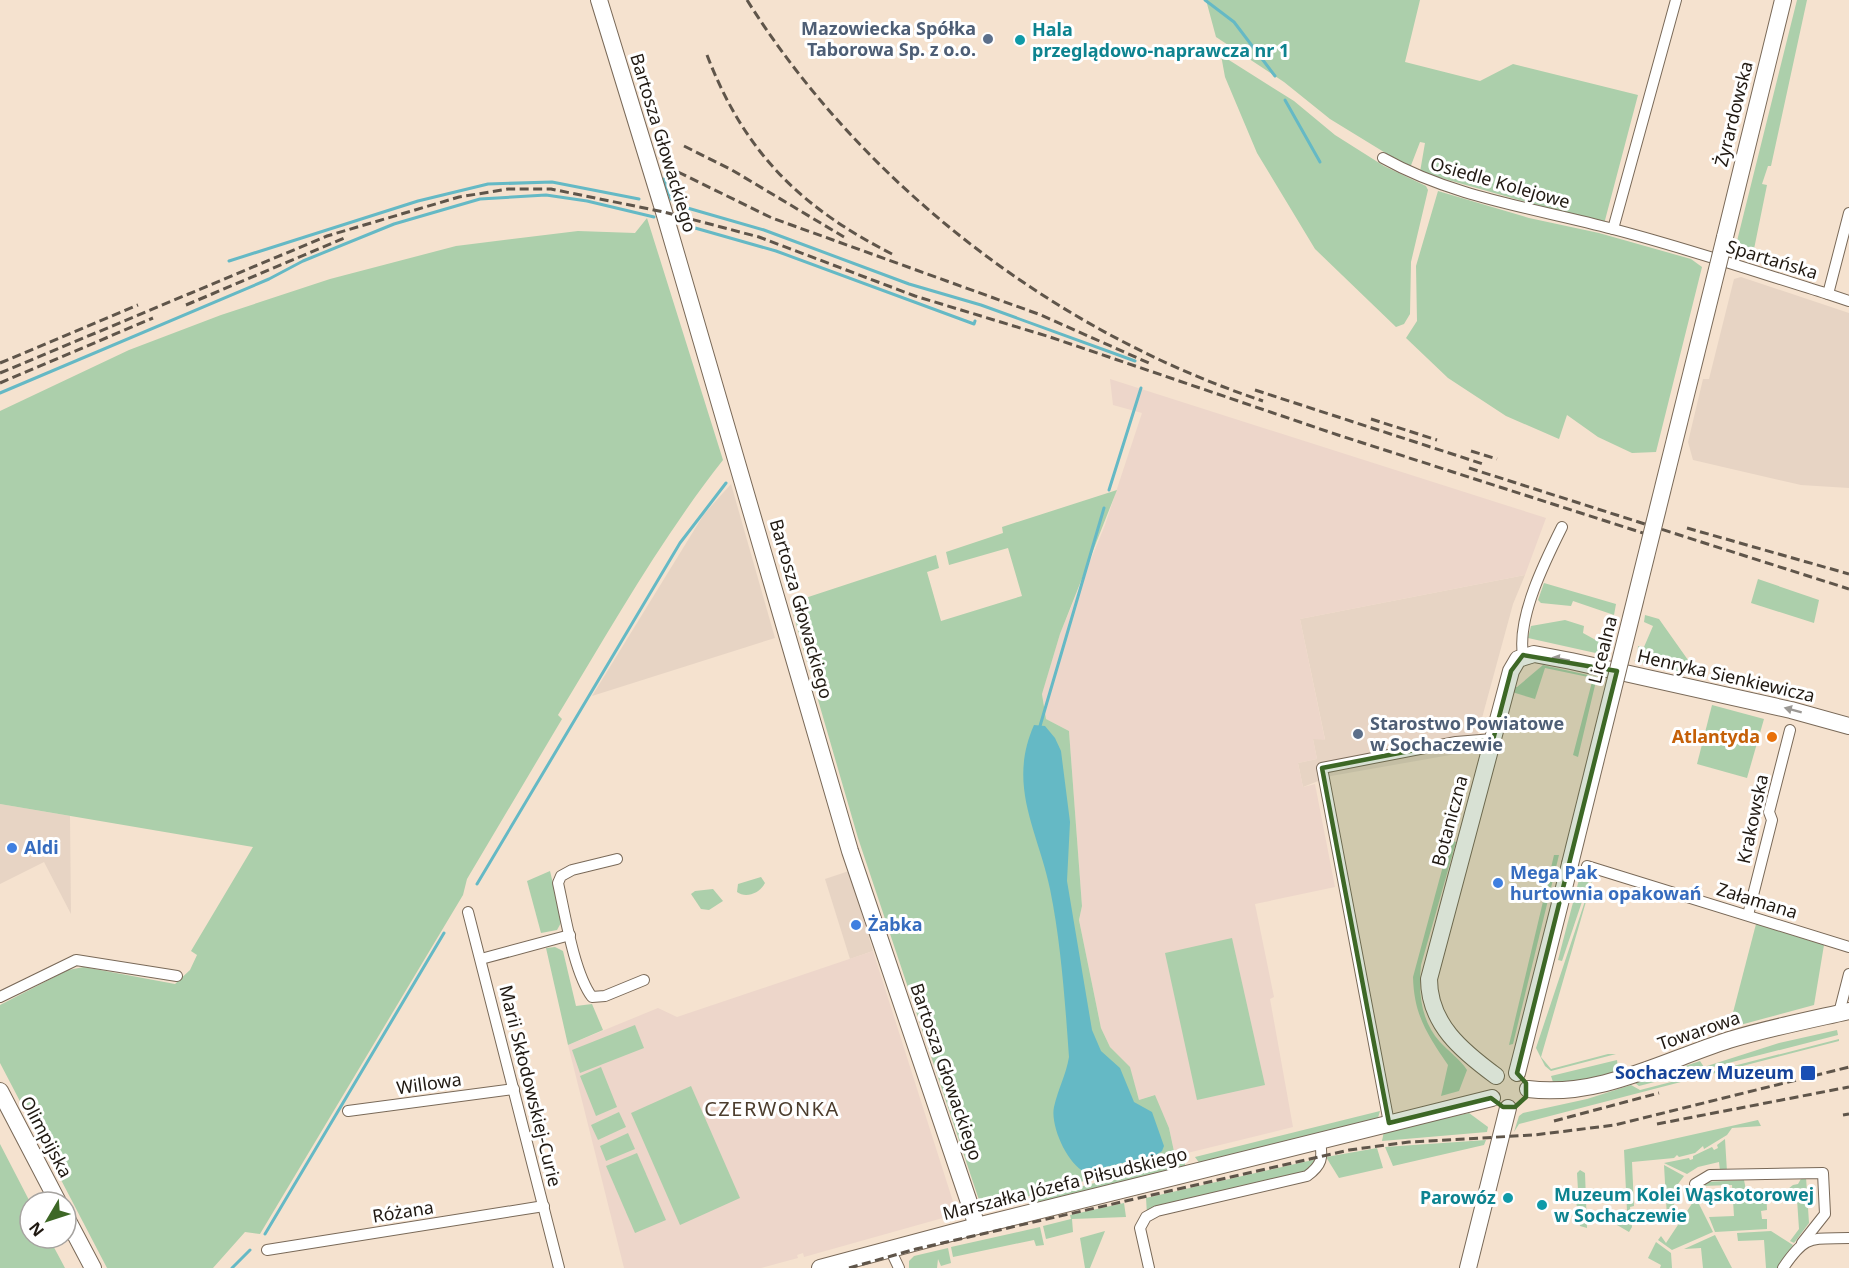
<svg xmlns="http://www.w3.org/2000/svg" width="1849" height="1268" viewBox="0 0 1849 1268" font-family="'Noto Sans',sans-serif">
<rect width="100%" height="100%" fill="#f5e2cf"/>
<g fill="#e7d4c4">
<path d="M1741 277 1849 313V488L1801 485 1693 460 1688 442 1703 379H1709L1734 279Z"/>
<path d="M731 484 775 638 592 696 704 514Z"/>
<path d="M1525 575 1513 604 1473 751 1331 776 1303 787 1298 763 1317 759 1313 739H1325L1300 619Z"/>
<path d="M0 804 70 816 71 914 44 862 0 884Z"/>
<path d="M849 871 873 951 850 959 825 879Z"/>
</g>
<g fill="#edd6ca">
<path d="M1110 379 1546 518 1525 575 1300 619 1325 740 1313 739 1317 759 1298 763 1303 787 1315 784 1335 887 1255 904 1274 997 1270 999 1293 1127 1175 1156 1169 1128 1154 1095 1139 1100 1129 1067 1110 1047 1101 1028 1079 920 1082 906 1069 731 1046 719 1042 693 1060 634 1105 525 1142 413 1113 405Z"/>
<path d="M873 951 957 1214 804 1257 803 1253 797 1255 798 1258 761 1268H624L568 1045 658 1008 677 1017Z"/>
</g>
<g fill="#accfab">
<path d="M1206 0H1420L1405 62 1480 81 1513 64 1638 95 1604 224 1420 172 1425 143 1420 142 1410 168 1330 119 1284 82 1216 37Z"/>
<path d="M1797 0H1807L1771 166H1768L1762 184 1767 185 1752 259 1734 253Z"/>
<path d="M1221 55 1294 101 1335 135 1384 166 1426 186 1428 190 1411 262 1410 314 1404 324 1396 327 1315 249 1257 153 1225 77Z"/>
<path d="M1438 191 1529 218 1599 233 1691 259 1702 267 1656 452 1632 453 1598 437 1567 415 1559 439 1506 416 1448 378 1406 338 1417 321 1416 266Z"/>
<path d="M647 218 723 460C660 540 611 628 558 715L562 719 467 879 463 895 260 1234 245 1232 213 1268H107L0 1063V1005L68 970 84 967 175 984 190 970 197 955 191 951 253 847 0 804V411L129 350 221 315 330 279 456 246 578 231 635 233Z"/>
<path d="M1117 490 1060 634 1042 694 1046 719 1069 731 1082 906 1079 920 1101 1028 1110 1047 1130 1067 1139 1100 1155 1095 1169 1128 1175 1156 982 1209 858 838 790 603 936 555 939 568 927 572 941 621 1022 596 1008 548 949 565 946 552 1003 533 1002 527Z"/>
<path d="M1758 579 1819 600 1814 623 1751 603Z"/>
<path d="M1544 583 1616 604 1614 615 1573 601 1571 606 1541 603 1538 600Z"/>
<path d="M1645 615 1659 619 1700 677 1634 661 1637 659 1638 646 1644 647 1653 626 1644 622Z"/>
<path d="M1565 620 1584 626 1583 633 1603 644 1600 654 1528 638 1531 626Z"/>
<path d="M1543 665 1597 677 1578 757 1573 755 1593 678 1545 668 1535 699 1512 692 1514 687H1517Z"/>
<path d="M1712 705 1764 719 1747 778 1697 764Z"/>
<path d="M1450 840 1456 842 1421 965C1418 993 1421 1021 1440 1042 1449 1052 1460 1059 1467 1070L1459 1091 1441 1096 1448 1065C1427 1034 1414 1015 1413 977Z"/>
<path d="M1554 855H1559L1513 1044 1509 1045Z"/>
<path d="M1582 868 1593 869 1562 961 1558 960Z"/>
<path d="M550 871 562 921 557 930 541 933 527 881Z"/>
<path d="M1594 874 1541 1057 1551 1069 1608 1054H1616L1551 1071 1545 1066 1536 1048Z"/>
<path d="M761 877 765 883C760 893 746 899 737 892L738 884Z"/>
<path d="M713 889 723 901 709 910 701 909 691 894 695 891Z"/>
<path d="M1756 924 1824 945 1814 1005 1729 1028Z"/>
<path d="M1232 938 1265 1085 1197 1100 1165 953Z"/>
<path d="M555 947 563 951 576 1006 592 1004 603 1030 568 1045 546 948Z"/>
<path d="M635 1025 644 1048 580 1073 572 1050Z"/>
<path d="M1837 1030 1838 1035 1639 1086 1635 1083 1700 1061 1704 1067 1779 1043Z"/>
<path d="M1839 1039V1041L1519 1124 1514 1132 1519 1116 1523 1113 1587 1099 1631 1085 1640 1090Z"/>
<path d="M1617 1060 1618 1069 1615 1073 1554 1085 1551 1076Z"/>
<path d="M601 1067 617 1107 596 1116 580 1076Z"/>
<path d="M691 1086 740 1198 680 1225 631 1113Z"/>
<path d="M1380 1111 1378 1118 1200 1164 1195 1157Z"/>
<path d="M619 1112 626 1127 598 1140 591 1125Z"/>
<path d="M1469 1113 1488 1127 1487 1132 1382 1141 1384 1131Z"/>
<path d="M1758 1120 1761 1126 1732 1128 1727 1135 1704 1149 1703 1146 1695 1153 1679 1157 1677 1155 1674 1158 1632 1162 1634 1206 1630 1207 1632 1227 1629 1232 1617 1225 1627 1211 1624 1150Z"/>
<path d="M628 1133 635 1149 606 1161 600 1146Z"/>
<path d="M1725 1139 1727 1172 1720 1171 1719 1162 1698 1167 1687 1174 1664 1163 1689 1158 1690 1160 1693 1159V1156L1712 1147 1714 1150 1718 1148 1717 1145Z"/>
<path d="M1486 1140 1484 1145 1393 1166 1385 1147Z"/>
<path d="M0 1144 30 1202V1238H49L65 1268H0Z"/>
<path d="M1377 1148 1383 1168 1339 1178 1326 1157Z"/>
<path d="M637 1153 666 1220 635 1233 606 1166Z"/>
<path d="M1317 1159 1307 1172 1147 1214 1146 1198Z"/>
<path d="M1185 1160V1167L1037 1204 1036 1198Z"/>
<path d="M1664 1165 1684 1176 1672 1192 1678 1197 1667 1217Z"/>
<path d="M1580 1170 1585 1173 1587 1228 1580 1226 1575 1195 1578 1190 1577 1173Z"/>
<path d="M1802 1177H1806L1809 1223 1794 1243 1790 1241 1799 1229 1797 1199 1774 1200 1793 1185 1798 1184Z"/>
<path d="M1744 1180 1747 1195H1758V1190C1766 1196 1767 1200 1767 1210L1761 1211 1762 1219H1767V1229L1715 1232 1709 1217 1734 1216 1732 1185 1701 1186V1198L1695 1188 1705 1182Z"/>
<path d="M1692 1190 1713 1232 1672 1250 1658 1240 1661 1236 1666 1243 1695 1199Z"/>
<path d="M1124 1203 1126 1217 1072 1219 1073 1232 1046 1239 1043 1226 1071 1219 1070 1215Z"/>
<path d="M1040 1227 1044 1245 1036 1246 1034 1240 953 1257 951 1247Z"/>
<path d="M1105 1231 1090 1268H1085L1080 1238Z"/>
<path d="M1771 1231 1793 1245 1777 1268H1766L1764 1240 1738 1241 1737 1233Z"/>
<path d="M1715 1235 1732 1268H1703L1701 1248 1684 1249Z"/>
<path d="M1656 1242 1671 1253 1672 1268H1660L1661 1265 1648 1258Z"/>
<path d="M948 1248 951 1263 941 1266 938 1259 937 1268H909V1261L914 1256Z"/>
</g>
<path fill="#65b9c5" d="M1034 725 1045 726 1055 738 1061 751 1070 822 1067 881 1092 1030 1101 1051 1120 1068 1134 1102 1152 1112 1164 1146 1162 1151 1156 1155 1085 1172C1067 1164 1050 1125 1054 1107 1058 1089 1066 1075 1069 1057 1065 1001 1061 943 1050 889 1038 831 1007 786 1034 725Z"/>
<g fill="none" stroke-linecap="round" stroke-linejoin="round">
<g stroke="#65b9c5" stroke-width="3">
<path d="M1205 0 1234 22 1275 76"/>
<path d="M1285 100 1320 162"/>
<path d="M664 179 671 199 684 207 764 230 909 284 981 305 1135 361"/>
<path d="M681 224 776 251 974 324 975 321"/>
<path d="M229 261 418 201 488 184 552 182 639 199"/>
<path d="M0 393 269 279 303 261 394 224 480 199 546 195 587 201 654 217"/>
<path d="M1109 490 1141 388"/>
<path d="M1040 726 1104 508"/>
<path d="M477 884 680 543 726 483"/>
<path d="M265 1234 444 933"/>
<path d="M232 1268 250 1250"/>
</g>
<g stroke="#796958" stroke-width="12">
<g id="street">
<path d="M1383 158C1454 198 1535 208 1613 229 1686 248 1757 272 1828 294"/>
<path d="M1849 213 1828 294 1849 301"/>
<path d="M1613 229 1676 0"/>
<path d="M1523 655C1517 617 1545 561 1562 527"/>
<path d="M617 859 572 870 561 876 558 883C565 914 574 973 592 997L605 996 644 980"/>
<path d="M1587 866 1849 947"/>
<path d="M468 912 559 1268"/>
<path d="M1748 915 1772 820 1769 812 1790 730"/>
<path d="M481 959 570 935"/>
<path d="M0 997 76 960 177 976"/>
<path d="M1839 1013 1849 974"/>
<path d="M348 1111 514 1089"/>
<path d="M1389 1123 1322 768 1456 742 1493 739"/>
<path d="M1695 1184 1710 1175 1823 1173 1825 1214 1802 1243"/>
<path d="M890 1249 899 1268"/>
<path d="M267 1250 544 1206"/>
<path d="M1149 1268 1140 1228 1146 1217 1157 1211 1307 1176C1322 1165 1323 1158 1320 1141"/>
<path d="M1783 1268C1806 1234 1810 1239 1849 1238"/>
</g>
</g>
<g stroke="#796958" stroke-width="18">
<g id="secondary">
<path d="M599 0 664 212 850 851 977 1226"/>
<path d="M1725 237 1783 0"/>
<path d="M1517 1073 1570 864"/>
<path d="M1496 1076C1462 1051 1429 1024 1429 979L1511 671 1518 659 1534 654 1571 661 1791 710 1849 726"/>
<path d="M1528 1089C1599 1098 1663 1061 1729 1040 1769 1028 1809 1020 1849 1011"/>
<path d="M0 1091 58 1202"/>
<path d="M66 1217 93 1268"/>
<path d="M820 1268 977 1226 1492 1098"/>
<path d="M1468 1268 1508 1108"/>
</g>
</g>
<use href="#street" stroke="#fff" stroke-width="10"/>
<use href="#secondary" stroke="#fff" stroke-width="16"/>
<g stroke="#5f554a" stroke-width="3" stroke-dasharray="9 4.5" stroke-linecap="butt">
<path d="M747 0C864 186 1055 332 1263 401"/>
<path d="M707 55C745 154 802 209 896 256"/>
<path d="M684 146 732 170 844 237"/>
<path d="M678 172 772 218 1041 315 1151 364"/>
<path d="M186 305 347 237"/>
<path d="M0 363 138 305"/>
<path d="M0 373 327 236 459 197 508 189H551L664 212 759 237 915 296 1050 337 1338 435 1646 534"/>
<path d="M0 383 153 318"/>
<path d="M1255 390 1483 464"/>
<path d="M1371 419 1437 440"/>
<path d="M1471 451 1497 459"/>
<path d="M1469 468 1849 589"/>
<path d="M1687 528 1849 574"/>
<path d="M1843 1115 1849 1114"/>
<path d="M1554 1121 1659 1093"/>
<path d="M1657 1124 1849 1087"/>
<path d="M849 1268 916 1249 1349 1150 1409 1142 1534 1135 1615 1125 1849 1067"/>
</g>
<g stroke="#796958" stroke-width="18" stroke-linecap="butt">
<path id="secondary-bridge" d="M1570 864 1725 237"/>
</g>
<use href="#secondary-bridge" stroke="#fff" stroke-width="16"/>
</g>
<defs><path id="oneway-solid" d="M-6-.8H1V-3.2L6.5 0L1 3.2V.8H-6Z" transform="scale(1.5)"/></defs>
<g fill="#9b9894">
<use href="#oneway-solid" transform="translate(1561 659) rotate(-169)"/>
<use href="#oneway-solid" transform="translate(1793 710) rotate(-165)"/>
</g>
<path fill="#3d6826" fill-opacity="0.2" stroke="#3d6826" stroke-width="4.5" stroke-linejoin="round" d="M1523 655 1617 671 1517 1073 1526 1083V1097L1515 1107H1503L1491 1098 1389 1123 1322 768 1456 742 1493 740 1511 671Z"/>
<g fill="#5c6f8a" stroke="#fff" stroke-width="2">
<circle cx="988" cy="39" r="6"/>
<circle cx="1358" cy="734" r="6"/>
</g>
<g fill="#0f9aa8" stroke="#fff" stroke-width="2">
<circle cx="1020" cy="40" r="6"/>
<circle cx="1508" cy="1198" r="6"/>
<circle cx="1542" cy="1205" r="6"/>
</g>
<circle fill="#e8710a" stroke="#fff" stroke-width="2" cx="1772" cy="737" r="6"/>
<g fill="#3f7fe0" stroke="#fff" stroke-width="2">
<circle cx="12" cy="848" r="6"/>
<circle cx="1498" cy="883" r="6"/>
<circle cx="856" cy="925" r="6"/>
</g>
<rect fill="#1a4fb4" stroke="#fff" stroke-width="2" x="1800" y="1065" width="16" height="16" rx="3"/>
<g text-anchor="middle" stroke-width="6" stroke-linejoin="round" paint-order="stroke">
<g font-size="18" font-weight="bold" fill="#4e5e75" stroke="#fff" text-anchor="end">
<text x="976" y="35">Mazowiecka Spółka<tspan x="976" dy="21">Taborowa Sp. z o.o.</tspan></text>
<text x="1370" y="730" text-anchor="start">Starostwo Powiatowe<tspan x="1370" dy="21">w Sochaczewie</tspan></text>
</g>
<g font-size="18" font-weight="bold" fill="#0d838f" stroke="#fff" text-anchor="start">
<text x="1032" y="36">Hala<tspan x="1032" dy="21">przeglądowo-naprawcza nr 1</tspan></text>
<text x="1554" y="1201">Muzeum Kolei Wąskotorowej<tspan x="1554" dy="21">w Sochaczewie</tspan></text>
<text x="1496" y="1204" text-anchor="end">Parowóz</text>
</g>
<g font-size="18" fill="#201912" stroke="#fff">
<text transform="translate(1734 114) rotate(-76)" y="6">Żyrardowska</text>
<text transform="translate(663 143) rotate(73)" y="6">Bartosza Głowackiego</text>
<text transform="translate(1500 183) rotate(16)" y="6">Osiedle Kolejowe</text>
<text transform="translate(1772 260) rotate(17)" y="6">Spartańska</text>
<text transform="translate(801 609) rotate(74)" y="6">Bartosza Głowackiego</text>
<text transform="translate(1603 650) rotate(-76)" y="6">Licealna</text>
<text transform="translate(1726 676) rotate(13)" y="6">Henryka Sienkiewicza</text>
<text transform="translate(1753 819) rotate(-78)" y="6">Krakowska</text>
<text transform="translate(1450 821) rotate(-75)" y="6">Botaniczna</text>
<text transform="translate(1757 901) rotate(17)" y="6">Załamana</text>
<text transform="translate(1699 1031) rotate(-19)" y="6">Towarowa</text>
<text transform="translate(946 1072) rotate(71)" y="6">Bartosza Głowackiego</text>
<text transform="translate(429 1084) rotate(-8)" y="6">Willowa</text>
<text transform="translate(530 1086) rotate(76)" y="6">Marii Skłodowskiej-Curie</text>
<text transform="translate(46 1137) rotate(62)" y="6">Olimpijska</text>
<text transform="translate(1065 1184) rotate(-14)" y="6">Marszałka Józefa Piłsudskiego</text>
<text transform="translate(403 1212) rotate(-9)" y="6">Różana</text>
</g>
<g font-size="18" font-weight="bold" fill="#c56008" stroke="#fff" text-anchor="end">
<text x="1760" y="743">Atlantyda</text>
</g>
<g font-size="18" font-weight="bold" fill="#366cbe" stroke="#fff" text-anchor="start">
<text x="24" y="854">Aldi</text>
<text x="1510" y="879">Mega Pak<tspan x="1510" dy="21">hurtownia opakowań</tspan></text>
<text x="868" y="931">Żabka</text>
</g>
<g font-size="18" font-weight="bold" fill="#164399" stroke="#fff" text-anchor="end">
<text x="1794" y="1079">Sochaczew Muzeum</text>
</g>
<g font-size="20" letter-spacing="1.5" fill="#4c3d2d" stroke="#fff">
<text x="772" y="1116">CZERWONKA</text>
</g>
</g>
<g transform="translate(48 1220) rotate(231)"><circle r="28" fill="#ffffff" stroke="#a6a3a0" stroke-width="1.5"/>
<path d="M0-4.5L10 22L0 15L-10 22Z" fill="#3d6826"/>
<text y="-9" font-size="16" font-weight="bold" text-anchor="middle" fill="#201912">N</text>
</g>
</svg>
